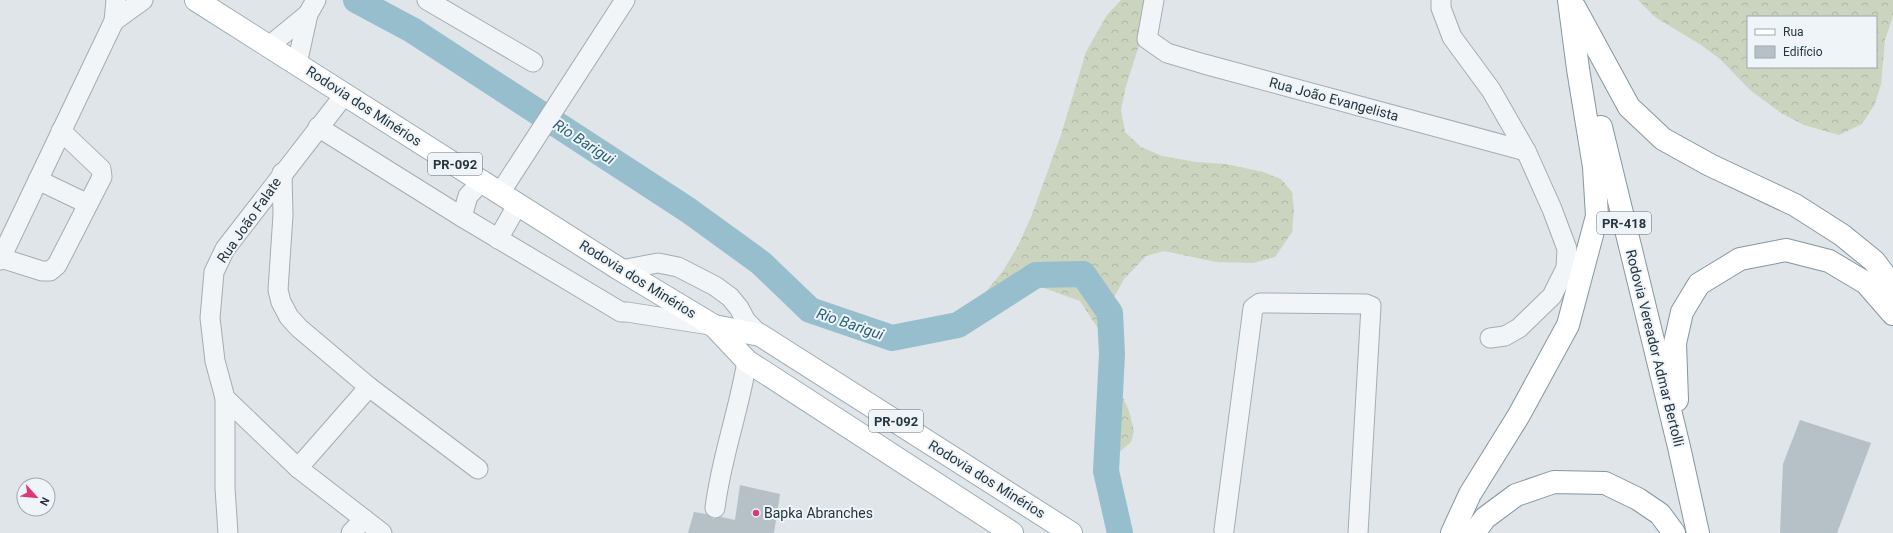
<svg xmlns="http://www.w3.org/2000/svg" width="1893" height="533" viewBox="0 0 1893 533" font-family="Roboto,sans-serif">
<defs>
<pattern id="forest-crowns" width="20" height="18" patternUnits="userSpaceOnUse"><rect width="20" height="18" fill="#cad4bf"/><path d="M2 6a3 3 0 1 1 6 0M12 15a3 3 0 1 1 6 0" fill="none" stroke="#adb7a5"/></pattern>
</defs>
<rect width="100%" height="100%" fill="#dfe5e9"/>
<g fill="url(#forest-crowns)" fill-rule="evenodd">
<path d="M1121 0H1148V17L1126 86 1121 110 1125 132 1141 147 1162 156 1196 162 1226 164 1263 172 1281 179 1292 192 1294 210 1292 232 1275 257 1253 263 1216 262 1164 251 1146 256 1124 279 1113 299 1106 327V345L1112 373 1129 411 1134 431 1131 442 1116 455 1098 457 1105 339 1080 301 1033 284 952 334 944 335 952 323 979 300 1003 271 1019 244 1031 217 1061 135 1086 52 1107 15Z"/>
<path d="M1638 0H1893V16L1885 40 1881 84 1875 104 1862 124 1839 135 1804 125 1781 113 1750 90 1720 59 1701 45 1655 17ZM1748 17H1876V67H1748Z"/>
</g>
<g fill="none" stroke-linecap="round" stroke-linejoin="round">
<path stroke="#96becc" stroke-width="26" d="M356 0 412 30 688 210 761 263 810 310 892 338 958 325 1036 275 1083 274 1110 313 1112 354 1106 471 1120 533"/>
</g>
<g fill="#b5c0c7">
<path d="M1800 420 1871 443 1837 533H1780L1783 464Z"/>
<path d="M740 485 780 494 774 533H688L694 512 706 514 713 519 721 517 735 520Z"/>
</g>
<g fill="none" stroke-linecap="round" stroke-linejoin="round">
<g stroke="#a4adb4" stroke-width="21">
<g id="minor">
<path d="M427 0 533 62"/>
<path d="M1154 0 1147 39 1167 53 1204 64 1526 151"/>
<path d="M1441 0V8L1452 37 1491 90 1526 151 1552 209 1567 249 1566 268 1552 296 1519 328 1505 336 1490 338"/>
<path d="M114 21 143 0"/>
<path d="M269 46 308 14"/>
<path d="M297 64 308 14 316 0"/>
<path d="M318 127 462 217 621 312H627L710 325"/>
<path d="M282 173 283 215 278 290 281 302 289 317 299 328 369 387 478 469"/>
<path d="M38 180 88 204"/>
<path d="M500 193 625 0"/>
<path d="M462 217 468 196 482 181"/>
<path d="M498 239 518 204"/>
<path d="M1 258 42 271H50L57 265 102 177 101 169 61 131"/>
<path d="M0 260 114 21 116 0"/>
<path d="M621 270 658 263 678 267 715 286 730 297 739 308 746 321 760 335"/>
<path d="M225 398 298 468 382 533"/>
<path d="M298 468 369 387"/>
<path d="M715 508C721 458 739 411 747 361"/>
<path d="M1224 530 1253 308 1260 303 1366 304 1371 306 1358 533"/>
<path d="M228 533 225 488V398L215 361 210 318 214 272 225 249 345 94"/>
<path d="M351 533 364 519"/>
</g>
</g>
<g stroke="#9dadb6" stroke-width="24">
<g id="major">
<path d="M196 0 621 270 714 326 747 361 1012 533"/>
<path d="M714 326 760 335 1071 533"/>
</g>
</g>
<g stroke="#8597a1" stroke-width="24">
<g id="highway">
<path d="M1575 8 1629 107 1663 139 1710 165 1795 205 1842 235 1874 261 1893 286"/>
<path d="M1601 127 1679 447 1698 533"/>
<path d="M1677 400 1675 343 1682 312 1699 284 1740 259 1786 250 1829 261 1866 283 1893 314"/>
<path d="M1452 533 1470 494 1519 415 1568 325 1597 216 1594 167 1578 69 1569 0"/>
<path d="M1474 533 1485 518 1516 495 1554 482 1605 483 1638 499 1660 514 1674 533"/>
</g>
</g>
<use href="#minor" stroke="#f2f5f7" stroke-width="19"/>
<use href="#major" stroke="#fff" stroke-width="22"/>
<use href="#highway" stroke="#fff" stroke-width="22"/>
</g>
<circle fill="#d93979" stroke="#eef4f7" stroke-width="1.5" cx="756" cy="513" r="4"/>
<g text-anchor="middle" stroke-width="4" stroke-linejoin="round" paint-order="stroke">
<g fill="#eef4f7" stroke="#627078" stroke-width="1">
<rect x="428" y="153" width="54" height="22" rx="3"/>
<rect x="1597" y="212" width="54" height="22" rx="3"/>
<rect x="869" y="410" width="54" height="22" rx="3"/>
</g>
<g font-size="13" font-weight="bold" fill="#263742">
<text x="455" y="169">PR-092</text>
<text x="1624" y="228">PR-418</text>
<text x="896" y="426">PR-092</text>
</g>
<g font-size="14" fill="#263742" stroke="#eef4f7">
<text transform="translate(1334 99) rotate(15)" y="5">Rua João Evangelista</text>
<text transform="translate(364 106) rotate(33)" y="5">Rodovia dos Minérios</text>
<text transform="translate(249 220) rotate(-55)" y="5">Rua João Falate</text>
<text transform="translate(638 279) rotate(32)" y="5">Rodovia dos Minérios</text>
<text transform="translate(1655 348) rotate(76)" y="5">Rodovia Vereador Admar Bertolli</text>
<text transform="translate(987 479) rotate(32)" y="5">Rodovia dos Minérios</text>
</g>
<g font-size="14" fill="#263742" stroke="#eef4f7" text-anchor="start">
<text x="764" y="518">Bapka Abranches</text>
</g>
<g font-size="15" font-style="italic" fill="#2d6279" stroke="#eef4f7">
<text transform="translate(584 142) rotate(33)" y="5">Rio Barigui</text>
<text transform="translate(850 324) rotate(19)" y="5">Rio Barigui</text>
</g>
</g>
<rect x="1747" y="16" width="130" height="52" fill="#eef4f7" stroke="#9ea8af"/>
<rect x="1755" y="29" width="20" height="6" fill="#ffffff" stroke="#9ea8af"/>
<text x="1783" y="36" font-size="12" fill="#263742">Rua</text>
<rect x="1755" y="46" width="20" height="12" fill="#b5c0c7" stroke="#9ea8af"/>
<text x="1783" y="56" font-size="12" fill="#263742">Edifício</text>
<g transform="translate(36 497) rotate(117)"><circle r="19" fill="#eef4f7" stroke="#9ea8af"/>
<path d="M0-3L7 15L0 10L-7 15Z" fill="#d93979"/>
<text y="-6" font-size="11" font-weight="bold" text-anchor="middle" fill="#263742">N</text>
</g>
</svg>
